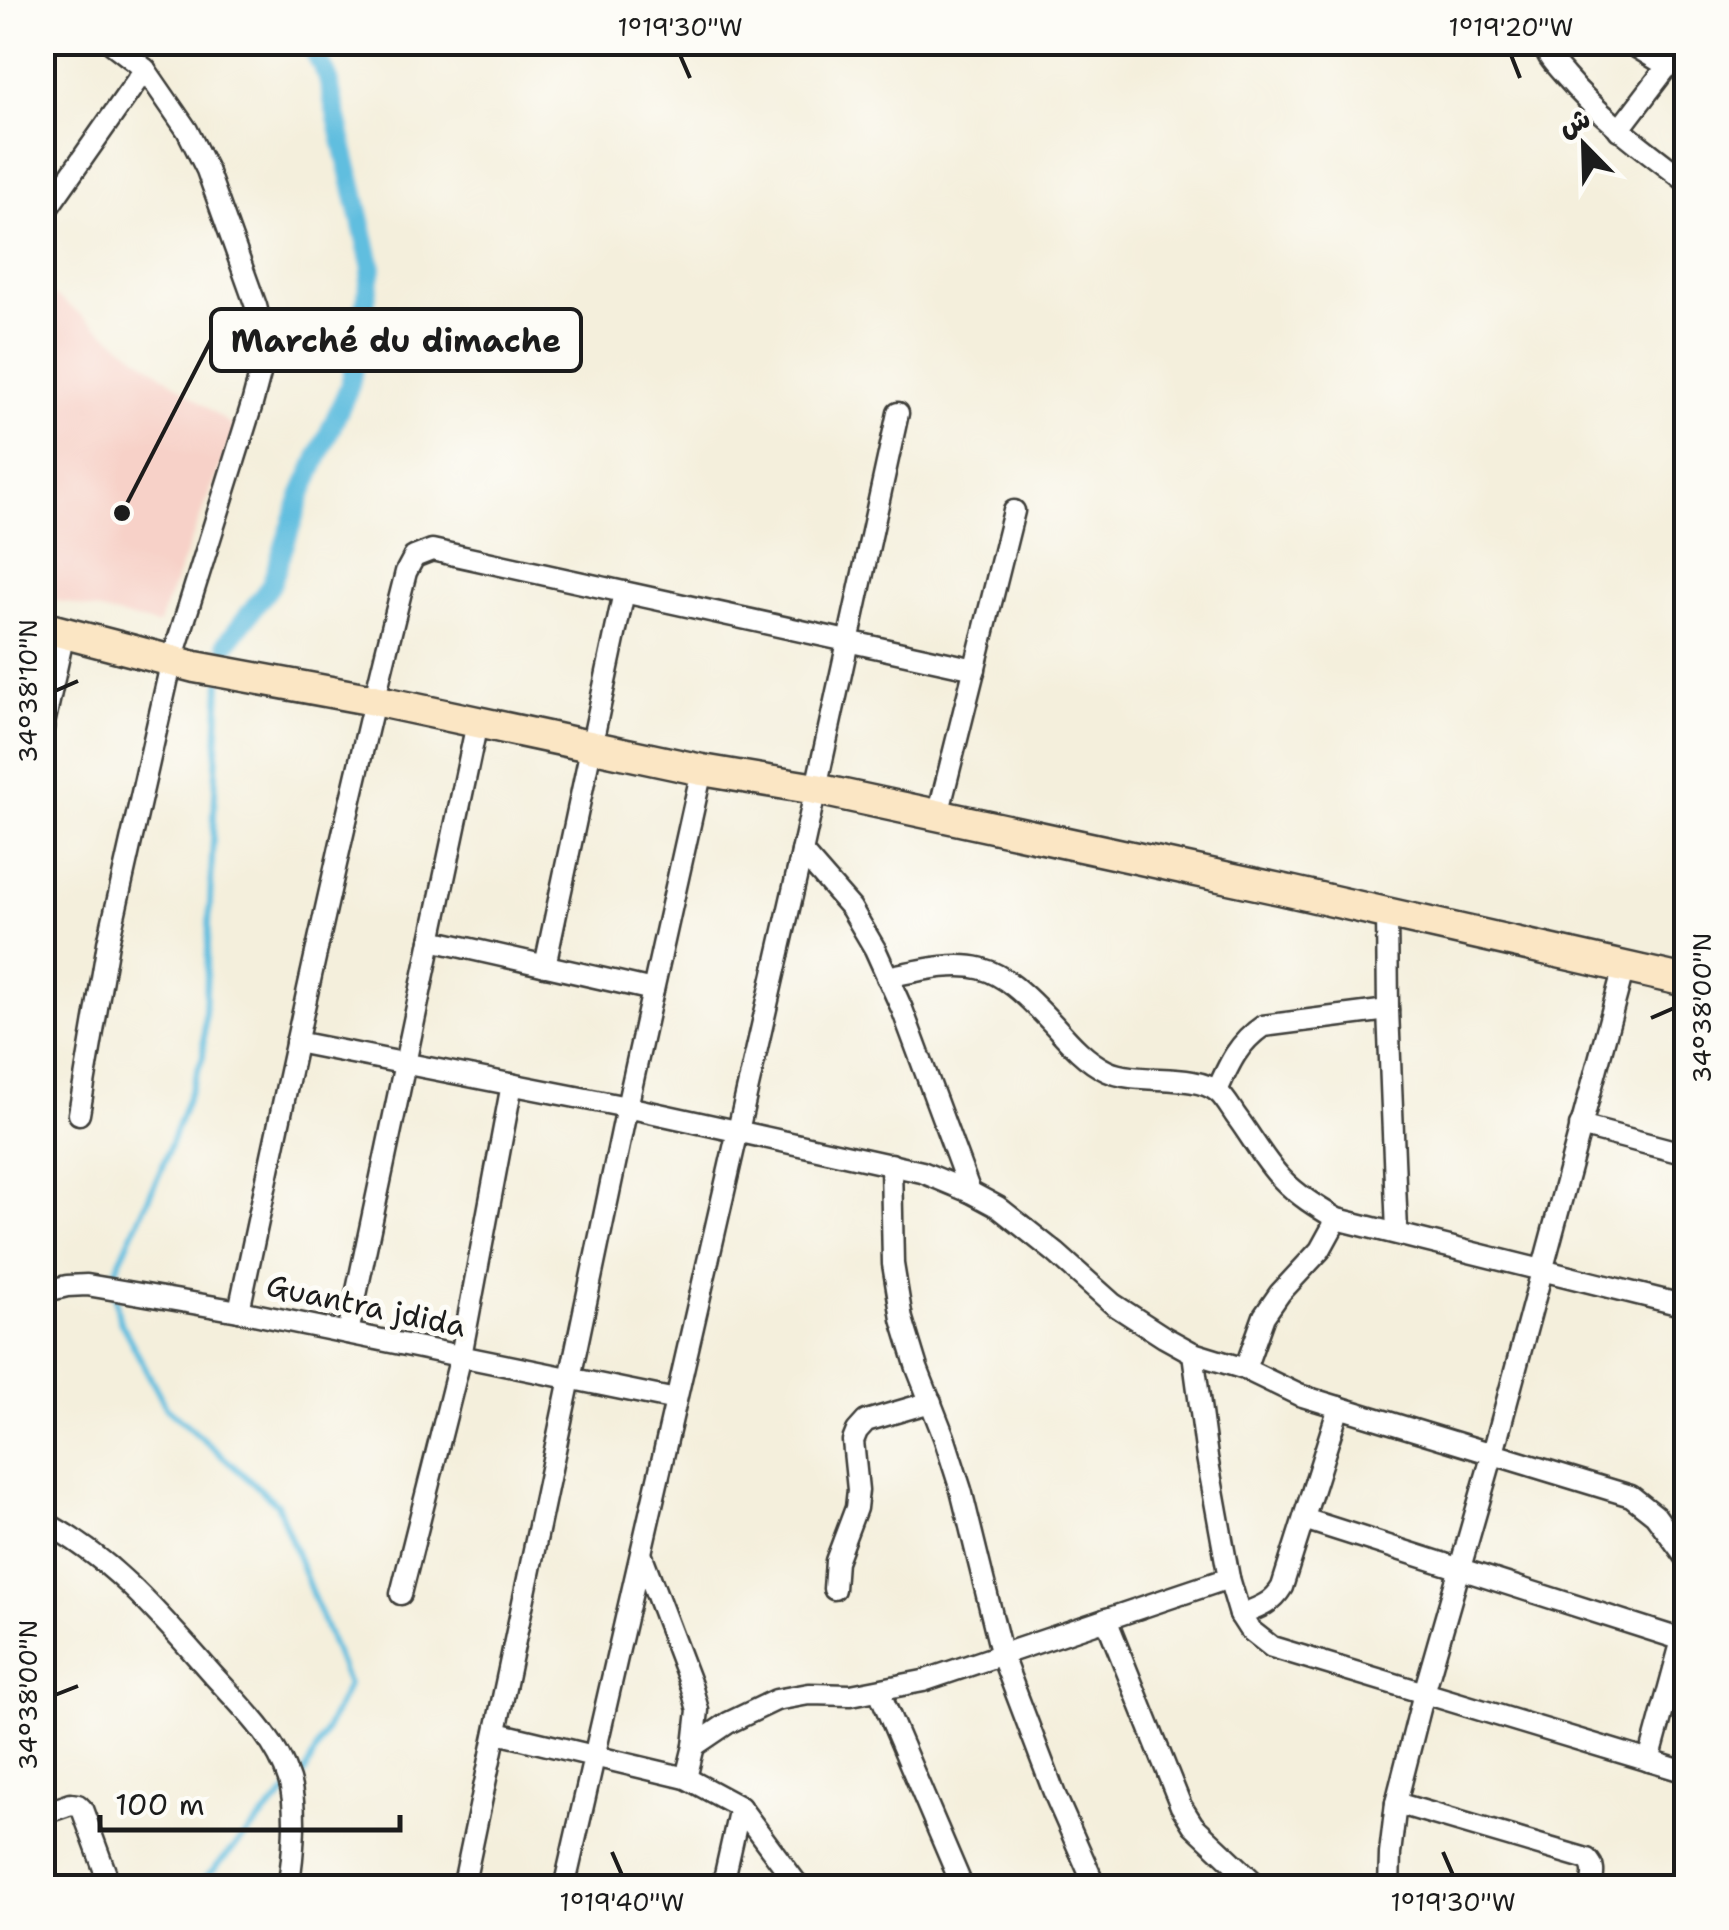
<svg xmlns="http://www.w3.org/2000/svg" width="1729" height="1930" viewBox="0 0 1729 1930" font-family="'Shantell Sans','Playpen Sans Arabic',sans-serif">
<rect width="100%" height="100%" fill="#fdfcf7"/>
<filter id="ink" filterUnits="userSpaceOnUse"><feTurbulence type="fractalNoise" baseFrequency=".01" numOctaves="2"/><feDisplacementMap in="SourceGraphic" scale="20" xChannelSelector="R" yChannelSelector="G"/><feConvolveMatrix kernelMatrix="1 2 1 2 8 2 1 2 1" color-interpolation-filters="sRGB"/></filter>
<filter id="wash" filterUnits="userSpaceOnUse"><feTurbulence type="fractalNoise" baseFrequency=".0048" numOctaves="4" result="noise"/><feDisplacementMap in="SourceGraphic" scale="40" xChannelSelector="R" yChannelSelector="G"/><feGaussianBlur stdDeviation="2.25" result="paint"/><feColorMatrix in="noise" values="0 0 0 0 0 0 0 0 0 0 0 0 0 0 0 0 0 1.4 0 .05"/><feComposite in="paint" operator="in"/></filter>
<g filter="url(#wash)">
<rect width="100%" height="100%" fill="#f4efdc"/>
<path fill="#f7d1c8" d="M43 287 235 428 158 625 43 597Z"/>
<g fill="none" stroke-linecap="round" stroke-linejoin="round">
<g stroke="#61bedf" stroke-width="6">
<path d="M223 665 227 643"/>
<path d="M196 1888 305 1773 348 1685 277 1504 166 1407 119 1319 112 1279 161 1170 203 1056 220 682"/>
</g>
<path stroke="#61bedf" stroke-width="20" d="M227 643 271 585 301 496 350 385 372 268 327 75 309 42"/>
</g>
</g>
<g filter="url(#ink)">
<g fill="none" stroke-linecap="round" stroke-linejoin="round">
<g stroke="#3c3c39" stroke-width="25">
<g id="street">
<path d="M1544 42C1545 56 1556 65 1565 76 1600 117 1643 148 1686 181"/>
<path d="M1628 42 1669 67"/>
<path d="M1619 130 1686 42"/>
<path d="M42 216 145 69 110 42"/>
<path d="M42 733 64 633"/>
<path d="M938 815 1014 511"/>
<path d="M802 852 851 908 875 949 902 1009 970 1192"/>
<path d="M1387 913 1388 1010 1397 1232"/>
<path d="M431 940 653 990"/>
<path d="M545 966 624 592"/>
<path d="M887 977C977 958 991 957 1055 1026 1070 1043 1086 1061 1107 1071 1138 1085 1193 1072 1218 1092 1225 1098 1231 1109 1236 1116 1251 1136 1264 1160 1281 1178 1297 1195 1317 1207 1337 1219L1686 1306"/>
<path d="M296 1042 627 1107 922 1172 970 1192 998 1207 1056 1253 1113 1304 1164 1337 1193 1353 1245 1369 1299 1395 1631 1496 1655 1515 1686 1557"/>
<path d="M1217 1091C1229 1064 1238 1043 1263 1026L1388 1010"/>
<path d="M79 1114 108 943 172 660 252 404 260 374 262 352V330L256 306 207 170 187 130 145 69"/>
<path d="M1580 1126 1686 1154"/>
<path d="M891 1164 893 1264 902 1319 917 1368 944 1437 961 1490 1002 1656 1055 1795 1096 1888"/>
<path d="M42 1292 67 1286 87 1285 146 1295 239 1311 676 1400"/>
<path d="M239 1311C291 1064 344 817 406 572L414 557 432 550 975 669"/>
<path d="M348 1333 477 723"/>
<path d="M1193 1353 1207 1457 1229 1578 1240 1615 1249 1629 1272 1647 1686 1772"/>
<path d="M1245 1369 1264 1316 1280 1293 1320 1250 1337 1219"/>
<path d="M1304 1519 1686 1641"/>
<path d="M42 1521C114 1559 160 1615 213 1675 241 1706 276 1738 289 1780 298 1809 293 1858 288 1888"/>
<path d="M642 1556 691 1685 698 1710 694 1746 686 1778"/>
<path d="M834 1589 836 1561 856 1508 858 1490 853 1441 857 1431 866 1421 931 1402"/>
<path d="M401 1594 461 1356 512 1084"/>
<path d="M1240 1615C1258 1608 1272 1604 1282 1587L1339 1407"/>
<path d="M1106 1619 1181 1806 1193 1825 1260 1888"/>
<path d="M879 1691 963 1888"/>
<path d="M497 1733 686 1778 740 1807 800 1888"/>
<path d="M694 1746 728 1723 776 1700 809 1694 851 1695 923 1681 1229 1578"/>
<path d="M1649 1761 1682 1640"/>
<path d="M1396 1803 1587 1859C1596 1867 1593 1876 1591 1888"/>
<path d="M42 1814 71 1804 78 1805 82 1809 111 1888"/>
<path d="M463 1888 627 1107 702 770"/>
<path d="M564 1888 802 852 898 413"/>
<path d="M722 1888 740 1807"/>
<path d="M1389 1888 1390 1854 1396 1803 1424 1693 1493 1453 1624 967"/>
</g>
</g>
<g stroke="#3c3c39" stroke-width="35">
<path id="secondary" d="M42 627 195 667 374 700 702 770 816 789 1280 889 1686 981"/>
</g>
<use href="#street" stroke="#fff" stroke-width="20"/>
<use href="#secondary" stroke="#fbe6c4" stroke-width="30"/>
</g>
</g>
<path fill="none" stroke="#1c1c1c" stroke-width="4" d="M680 55 690 78M1511 55 1520 78M55 691 78 681M1651 1018 1674 1008M55 1695 78 1686M612 1852 622 1875M1443 1852 1453 1875"/>
<g text-anchor="middle" stroke-width="10" stroke-linejoin="round" paint-order="stroke">
<g font-size="30" fill="#1c1c1c" stroke="#fdfcf7">
<text transform="translate(366 1306) rotate(12)" y="10">Guantra jdida</text>
</g>
</g>
<path fill="none" stroke="#1c1c1c" stroke-width="4" d="M122 513L211 340"/>
<circle fill="#1c1c1c" stroke="#fdfcf7" stroke-width="4" cx="122" cy="513" r="10"/>
<rect fill="#fdfcf7" stroke="#1c1c1c" stroke-width="4" x="211" y="309" width="370" height="62" rx="10"/>
<g font-size="32" text-anchor="middle" font-weight="bold" fill="#1c1c1c">
<text x="396" y="352">Marché du dimache</text>
</g>
<rect width="1729" height="1930" fill="none" stroke="#fdfcf7" stroke-width="110"/>
<g transform="translate(1584 145) rotate(337)" stroke="#fdfcf7" stroke-width="8" paint-order="stroke">
<path d="M0-8L18 38L0 25L-18 38Z" fill="#1c1c1c"/>
<text y="-15" font-size="28" font-weight="bold" text-anchor="middle" fill="#1c1c1c">ش</text>
</g>
<path d="M100 1815v15h300v-15" fill="none" stroke="#1c1c1c" stroke-width="5"/>
<text x="115" y="1815" font-size="30" fill="#1c1c1c" stroke="#fdfcf7" stroke-width="8" paint-order="stroke">100 m</text>
<rect x="55" y="55" width="1619" height="1820" fill="none" stroke="#1c1c1c" stroke-width="4"/>
<g font-size="25" text-anchor="middle" fill="#1c1c1c">
<text x="680" y="36">1°19'30"W</text>
<text x="1511" y="36">1°19'20"W</text>
<text transform="translate(28 691) rotate(-90)" y="9">34°38'10"N</text>
<text transform="translate(1702 1008) rotate(-90)" y="9">34°38'00"N</text>
<text transform="translate(28 1695) rotate(-90)" y="9">34°38'00"N</text>
<text x="622" y="1911">1°19'40"W</text>
<text x="1453" y="1911">1°19'30"W</text>
</g>
</svg>
